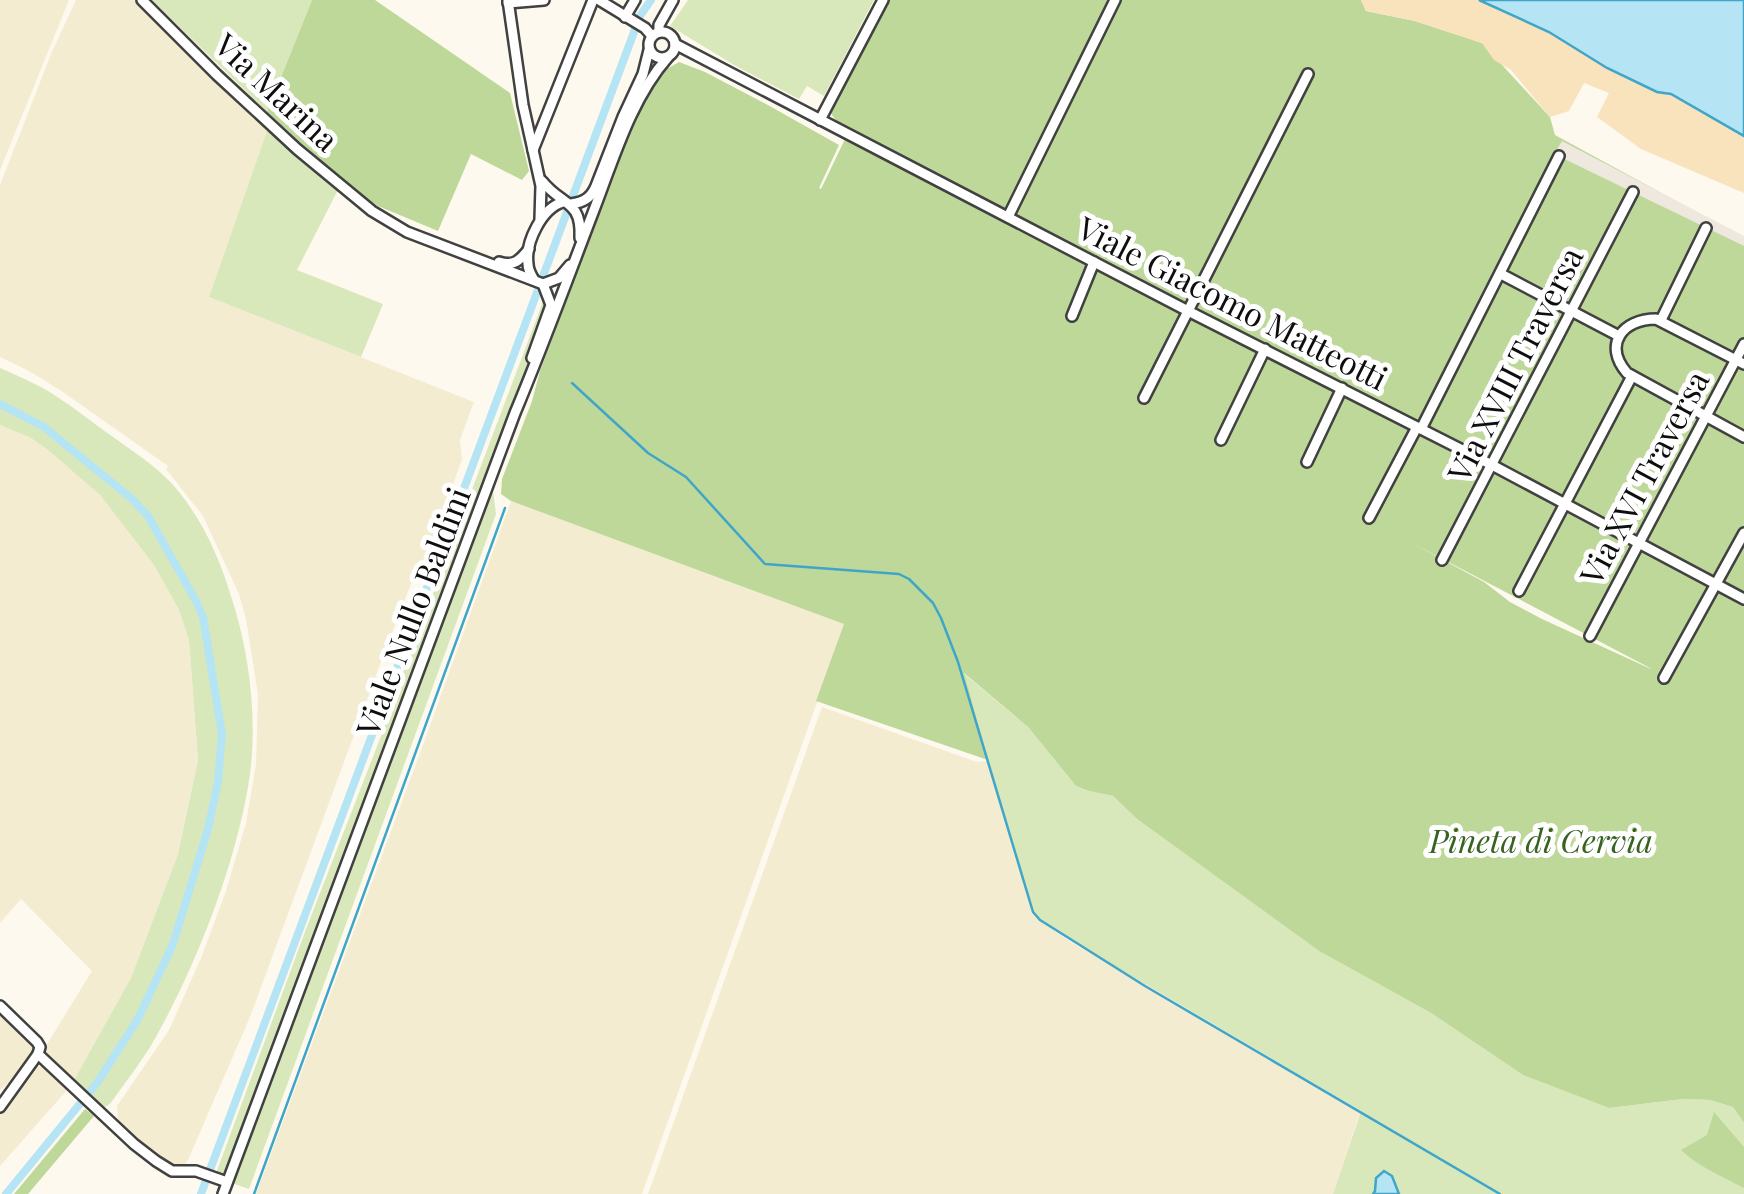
<svg xmlns="http://www.w3.org/2000/svg" width="1744" height="1194" viewBox="0 0 1744 1194" font-family="'Playfair Display',serif">
<rect width="100%" height="100%" fill="#fef9ef"/>
<g fill="#f4ecd0">
<path d="M0 0H69L0 170Z"/>
<path d="M76 0H134L268 128 209 297 474 402 460 440 462 460 420 572 416 571 385 651 250 1017 188 1160 182 1168 160 1161 118 1126 117 1106 169 1030 201 958 226 891 246 823 256 764 258 695 246 619 239 594 203 516 166 469 168 466 60 390 27 370 0 357V185L51 54Z"/>
<path d="M0 425 31 438 48 450 100 495 154 565 179 610 189 640 198 760 178 854 131 978 74 1080 49 1058 44 1049 92 971 21 899 0 923Z"/>
<path d="M511 501 845 624 642 1194H256L423 745Z"/>
<path d="M822 707 977 762 987 761 1033 912 1040 921 1071 942 1360 1112 1333 1194H648Z"/>
<path d="M0 1009 35 1046V1050L22 1071 0 1090Z"/>
<path d="M37 1066 46 1068 68 1089 0 1166V1112L29 1070Z"/>
</g>
<g fill="#d8e8ba">
<path d="M153 0H312L267 112 152 0Z"/>
<path d="M688 0H874L824 96 807 86 799 99 734 65 670 26Z"/>
<path d="M268 128 339 188 297 270 383 304 361 357 209 297Z"/>
<path d="M544 299 548 306 516 398 227 1175 220 1178 215 1176 306 929 383 731 386 718 432 595 440 582 442 569Z"/>
<path d="M539 366 493 491 496 514 249 1189 232 1183 522 405Z"/>
<path d="M0 368C16 375 32 382 48 391 71 405 93 423 116 439 138 455 162 470 179 492 203 522 219 557 230 593 250 652 259 725 248 787 234 868 197 963 157 1035 144 1059 126 1081 110 1104L101 1109 74 1080 131 978 178 854 198 760 189 640 179 610 154 565 100 495 48 450 31 438 0 425Z"/>
<path d="M962 672 1028 727 1076 786 1089 791 1113 796 1137 819 1319 951 1431 1013 1523 1075 1609 1108 1683 1099 1710 1100 1733 1107 1744 1123V1194H1333L1361 1111 1072 941 1040 920 1033 912Z"/>
</g>
<g fill="#bed899" fill-rule="evenodd">
<path d="M312 0H375L510 93 529 171 522 180 471 154 438 231 378 206 349 186 267 112Z"/>
<path d="M887 0H1361L1366 11 1415 21 1482 43 1550 117 1555 135 1744 238V1123L1733 1107 1710 1100 1683 1099 1609 1108 1523 1075 1431 1013 1319 951 1137 819 1113 796 1089 791 1076 786 1028 727 964 673 988 760 816 701 844 624 511 501 501 494 502 479 532 401 540 371 639 103 658 74 679 62 705 72 766 104 839 145 819 188 821 189 847 135 829 111ZM1412 543 1650 668 1651 669 1542 619 1510 602 1484 582Z"/>
<path d="M85 1109 94 1116 28 1194H14Z"/>
<path d="M1714 1112 1744 1147V1188C1722 1176 1700 1168 1681 1150L1707 1135Z"/>
</g>
<path fill="#f8e3bd" d="M1361 0H1479L1549 32 1607 68 1657 92 1671 94 1744 136V193L1641 149 1597 117 1609 93 1584 83 1569 111 1550 117 1511 70 1494 60 1482 43 1415 21 1366 11Z"/>
<path fill="#eee8de" d="M1562 141 1744 236V246L1554 154Z"/>
<g fill="#b5e5f4" stroke="#3fa5c9" stroke-width="2.5">
<path d="M1479 0H1744V136L1671 94 1657 92 1607 68 1549 32Z"/>
<path d="M1384 1171 1392 1176 1399 1194H1373L1375 1191 1376 1178Z"/>
</g>
<g fill="none" stroke-linecap="round" stroke-linejoin="round">
<g stroke="#3fa5c9" stroke-width="2.5">
<path d="M572 383 648 453 686 477 765 564 899 574 909 579 933 603 941 618 958 662 1033 912 1040 920 1145 986 1500 1194"/>
<path d="M254 1194 505 508"/>
</g>
<g stroke="#b5e5f4" stroke-width="8">
<path d="M0 404 44 427 132 499 148 516 196 601 203 617 222 734 218 782 208 829 173 944 138 1019 97 1083 6 1194"/>
<path d="M201 1194 640 16 651 0"/>
</g>
<g stroke="#414141" stroke-width="14">
<g id="minor">
<path d="M142 0 217 75 297 149 372 211 407 232 543 284 551 305 532 358"/>
<path d="M508 0 523 105 541 186 540 219"/>
<path d="M599 0 645 28 652 36"/>
<path d="M508 3 544 0"/>
<path d="M625 17 635 0"/>
<circle cx="662" cy="45" r="13"/>
<path d="M659 32V25L673 0"/>
<path d="M675 44 1190 312 1492 465 1744 599"/>
<path d="M820 120 883 0"/>
<path d="M533 150 593 0"/>
<path d="M542 181C562 206 582 200 580 238"/>
<path d="M571 204C584 202 591 198 596 186L623 117 643 74 649 50"/>
<path d="M1008 217 1115 0"/>
<path d="M499 262C514 267 520 260 529 249"/>
<path d="M1501 274 1619 336"/>
<path d="M534 280C531 275 528 270 528 264 525 242 542 208 563 202"/>
<path d="M543 284 559 278 570 265"/>
<path d="M1072 316 1094 262"/>
<path d="M1661 320 1706 228"/>
<path d="M1744 364 1656 319C1622 319 1603 345 1627 373L1744 437"/>
<path d="M1144 398 1308 74"/>
<path d="M1421 429 1559 156"/>
<path d="M1221 440 1265 349"/>
<path d="M1307 462 1342 388"/>
<path d="M1369 518 1417 427"/>
<path d="M1442 560 1633 192"/>
<path d="M1519 591 1632 376"/>
<path d="M1590 636 1744 344"/>
<path d="M1664 678 1744 533"/>
<path d="M0 1006 37 1042 40 1047 38 1054"/>
<path d="M0 1107 38 1054 134 1144 156 1161 172 1171H196L227 1182"/>
<path d="M223 1194 515 413C543 346 568 278 594 210 614 158 631 99 668 57"/>
</g>
</g>
<use href="#minor" stroke="#fff" stroke-width="9"/>
</g>
<g text-anchor="middle" stroke-width="10" stroke-linejoin="round" paint-order="stroke">
<g font-size="32" fill="#0e0e0e" stroke="#fff">
<text transform="translate(276 93) rotate(43)" y="11">Via Marina</text>
<text transform="translate(1232 304) rotate(27)" y="11">Viale Giacomo Matteotti</text>
<text transform="translate(1516 365) rotate(-63)" y="11">Via XVIII Traversa</text>
<text transform="translate(1645 478) rotate(-62)" y="11">Via XVI Traversa</text>
<text transform="translate(414 612) rotate(-69)" y="11">Viale Nullo Baldini</text>
</g>
<g font-size="32" font-style="italic" fill="#376320" stroke="#fff">
<text x="1541" y="853">Pineta di Cervia</text>
</g>
</g>
</svg>
